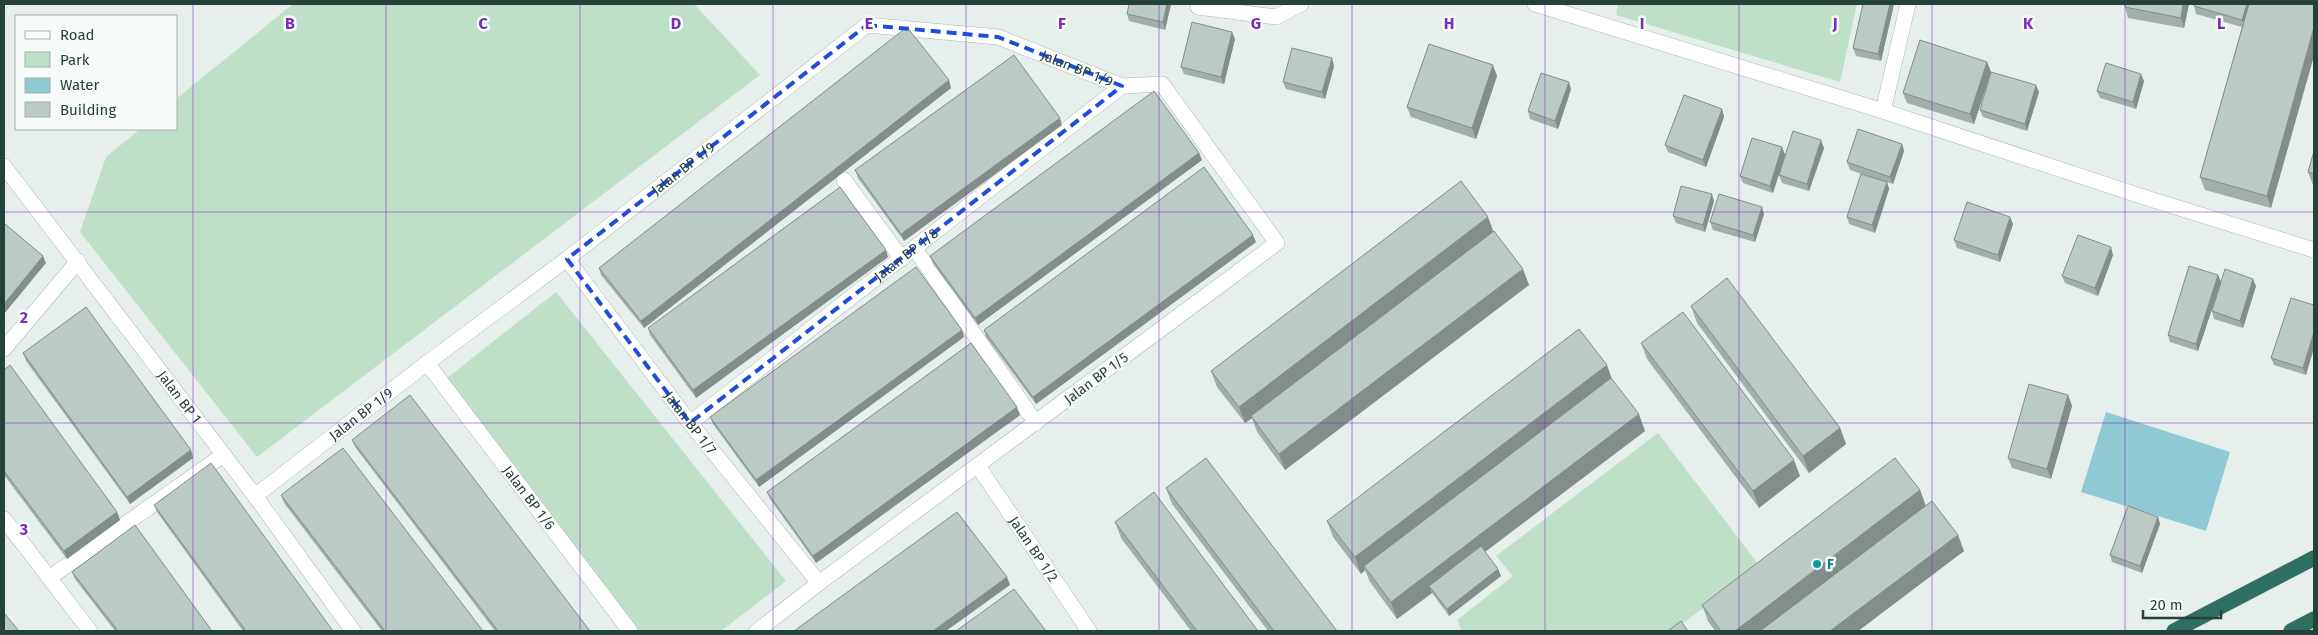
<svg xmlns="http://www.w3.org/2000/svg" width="2318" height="635" viewBox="0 0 2318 635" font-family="'Fira Sans',sans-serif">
<rect width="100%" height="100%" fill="#e6efeb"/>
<g fill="#bfe0c8">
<path d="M293 4H694L760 75 257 457 80 232 106 157 140 129H176V99Z"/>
<path d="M1618 4H1857L1840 82 1616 15Z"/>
<path d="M556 292 786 581 721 631H637L447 378Z"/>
<path d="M1658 433 1759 565 1673 631H1462L1457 620 1513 576 1496 556Z"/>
</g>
<path fill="#8ec9d4" d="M2106 412 2230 452 2206 531 2081 492Z"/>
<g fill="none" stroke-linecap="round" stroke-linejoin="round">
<g stroke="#a8b8b2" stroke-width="16">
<g id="minor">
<path d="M1535 4 1883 111 2153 200 2314 250"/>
<path d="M1198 7 1276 17 1301 4"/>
<path d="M1883 111 1908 4"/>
<path id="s1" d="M4 166 255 496 353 631"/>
<path d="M844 180 902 259"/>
<path d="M915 249 1036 423"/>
<path id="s2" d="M567 259 690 423 819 583"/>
<path d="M4 349 78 261"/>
<path id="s3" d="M427 363 630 631"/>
<path id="s4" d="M690 423 1122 86"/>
<path id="s5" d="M978 466 1089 631"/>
<path id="s6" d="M255 496 427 363 567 259 867 25 998 37 1122 86 1162 84 1277 243 819 583 757 631"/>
<path d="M4 519 90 631"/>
<path d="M49 578 223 455"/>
</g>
</g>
<g stroke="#c2cac8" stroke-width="16">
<g id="highway">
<path d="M2174 631 2314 558"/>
<path d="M2291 631 2314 619"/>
</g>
</g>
<use href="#minor" stroke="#fff" stroke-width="15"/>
<use href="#highway" stroke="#2f6f62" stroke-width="15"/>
</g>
<g fill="#a1aea9">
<path d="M1129 4H1171L1165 30 1129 21 1127 14Z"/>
<path d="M1863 4H1894L1881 61 1856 56 1853 48Z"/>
<path d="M2125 4H2189L2184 28 2128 18 2125 7Z"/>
<path d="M2314 4 2271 208 2205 190 2200 177 2242 27 2196 14 2194 6Z"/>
<path d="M1235 39 1224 84 1184 74 1181 67Z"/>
<path d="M1987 62 1991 72 1974 124 1907 103 1903 93Z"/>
<path d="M1334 66 1325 99 1286 89 1283 82Z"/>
<path d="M1497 76 1476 139 1411 117 1407 107Z"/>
<path d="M2144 81 2136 109 2100 98 2097 91Z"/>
<path d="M951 88 644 328 601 275 599 268Z"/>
<path d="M1571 89 1558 129 1530 119 1528 111Z"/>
<path d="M2039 92 2027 131 1983 117 1980 110Z"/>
<path d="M1722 109 1724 117 1706 167 1668 152 1665 145Z"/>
<path d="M1062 125 904 241 858 178 855 170Z"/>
<path d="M1902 144 1904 151 1893 184 1887 182 1889 189 1875 233 1849 224 1847 217 1873 178 1850 170 1847 162Z"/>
<path d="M1782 147 1785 155 1773 193 1743 183 1740 176Z"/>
<path d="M1824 148 1809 191 1782 183 1779 175Z"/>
<path d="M2314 151V185H2313L2308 172Z"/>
<path d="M1199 153 1202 160 978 325 933 264 930 256Z"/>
<path d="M1714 201 1705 232 1676 223 1673 216Z"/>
<path d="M1764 214 1755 242 1713 230 1710 222Z"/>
<path d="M2010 217 2013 224 2000 262 1957 248 1954 240Z"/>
<path d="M1493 232 1529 285 1285 470 1257 432 1252 418 1245 423 1217 387 1211 371Z"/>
<path d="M1256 242 1036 404 986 337 984 330Z"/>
<path d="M2113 255 2098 296 2065 283 2062 276Z"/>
<path d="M888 257 696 398 650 335 648 328Z"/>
<path d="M2218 275 2221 282 2198 351 2170 342 2168 335Z"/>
<path d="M2256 286 2243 328 2214 319 2212 311Z"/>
<path d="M2314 305 2306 375 2274 365 2271 358Z"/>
<path d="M1691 306 1840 428 1846 444 1809 473 1697 323Z"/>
<path d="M962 330 964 337 759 487 713 424 710 417Z"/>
<path d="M1641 343 1800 476 1759 508 1647 359Z"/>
<path d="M23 353 191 450 193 458 130 504 26 361Z"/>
<path d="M4 370 117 512 120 520 67 559 4 475Z"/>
<path d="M1612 380 1645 431 1485 552 1498 569 1501 576 1449 616 1432 593 1397 619 1370 582 1365 570 1361 574 1333 537 1327 521Z"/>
<path d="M2068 395 2072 406 2051 479 2012 468 2008 458Z"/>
<path d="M1020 415 816 563 770 499 767 492Z"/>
<path d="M352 440 590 631H495L355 447Z"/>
<path d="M1166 488 1337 631H1268L1172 504Z"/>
<path d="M1920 490 1926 506 1964 551 1858 631H1715L1708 621 1702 605Z"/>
<path d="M281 495 483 631H382L284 503Z"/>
<path d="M154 505 333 631H243L157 512Z"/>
<path d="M2158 517 2160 524 2142 573 2112 562 2110 555Z"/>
<path d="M1115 522 1258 631H1191L1121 538Z"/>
<path d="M72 572 212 631H115L75 579Z"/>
</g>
<g fill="#838d89">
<path d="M1167 4H1171L1165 30 1163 22Z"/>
<path d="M1890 4H1894L1881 61 1878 54Z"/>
<path d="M2183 4H2189L2184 28 2181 18Z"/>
<path d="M2247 4H2252L2245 28 2242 20Z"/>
<path d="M2314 27V56L2271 208 2267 196Z"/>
<path d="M1232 32 1235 39 1224 84 1221 77Z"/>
<path d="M1332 58 1334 66 1325 99 1322 92Z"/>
<path d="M1987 62 1991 72 1974 124 1970 114Z"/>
<path d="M1493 65 1497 76 1476 139 1472 128Z"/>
<path d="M2141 74 2144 81 2136 109 2133 102Z"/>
<path d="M949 80 951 88 644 328 641 321Z"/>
<path d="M1569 82 1571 89 1558 129 1555 121Z"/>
<path d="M2036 85 2039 92 2027 131 2025 124Z"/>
<path d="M1722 109 1724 117 1706 167 1703 160Z"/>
<path d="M1060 118 1062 125 904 241 901 234Z"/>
<path d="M1821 140 1824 148 1809 191 1807 184Z"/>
<path d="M1902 144 1904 151 1893 184 1890 177Z"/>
<path d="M1782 147 1785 155 1773 193 1770 186Z"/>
<path d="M1199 153 1202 160 978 325 975 318Z"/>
<path d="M1887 182 1889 189 1875 233 1872 225Z"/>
<path d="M1712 194 1714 201 1705 232 1703 225Z"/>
<path d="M1762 207 1764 214 1755 242 1753 235Z"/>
<path d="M1488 217 1494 233 1251 416 1252 418 1245 423 1239 407Z"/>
<path d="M2010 217 2013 224 2000 262 1998 255Z"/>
<path d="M1253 235 1256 242 1036 404 1033 397Z"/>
<path d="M2111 247 2113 255 2098 296 2095 288Z"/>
<path d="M886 250 888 257 696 398 693 390Z"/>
<path d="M43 256 46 263 4 314V304Z"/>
<path d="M1523 269 1529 285 1285 470 1279 454Z"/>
<path d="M2218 275 2221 282 2198 351 2196 344Z"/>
<path d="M2253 279 2256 286 2243 328 2240 321Z"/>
<path d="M962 330 964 337 759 487 756 480Z"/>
<path d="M2314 332V348L2306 375 2303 368Z"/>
<path d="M1607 365 1613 382 1364 566 1365 570 1361 574 1355 557Z"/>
<path d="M2068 395 2072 406 2051 479 2047 469Z"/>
<path d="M1017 407 1020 415 816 563 813 556Z"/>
<path d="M1639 414 1645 431 1433 591 1429 586 1432 593 1397 619 1391 602Z"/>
<path d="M1840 428 1846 444 1809 473 1803 456Z"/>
<path d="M191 450 193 458 130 504 127 497Z"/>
<path d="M1794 460 1800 476 1759 508 1753 491Z"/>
<path d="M1920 490 1926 507 1762 631H1735Z"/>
<path d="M117 512 120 520 67 559 64 551Z"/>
<path d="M2158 517 2160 524 2142 573 2140 566Z"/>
<path d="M1958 535 1964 551 1858 631H1830Z"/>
<path d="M1498 569 1501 576 1449 616 1447 609Z"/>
<path d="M1007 577 1010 585 946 631H933Z"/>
</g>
<g fill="#bbcac4" stroke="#838d89">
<path d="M1129 4H1167L1163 22 1127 14Z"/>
<path d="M1863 4H1890L1878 54 1853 48Z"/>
<path d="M2125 4H2183L2181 18 2125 7Z"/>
<path d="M2194 4H2247L2242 20 2194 6Z"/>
<path d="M2249 4H2314V27L2267 196 2200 177Z"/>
<path d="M1192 22 1232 32 1221 77 1181 67Z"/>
<path d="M907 27 949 80 641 321 599 268Z"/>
<path d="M1920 40 1987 62 1970 114 1903 93Z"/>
<path d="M1429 44 1493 65 1472 128 1407 107Z"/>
<path d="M1292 48 1332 58 1322 92 1283 82Z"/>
<path d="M1014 55 1060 118 901 234 855 170Z"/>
<path d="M2106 63 2141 74 2133 102 2097 91Z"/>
<path d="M1991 72 2036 85 2025 124 1980 110Z"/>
<path d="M1541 73 1569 82 1555 121 1528 111Z"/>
<path d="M1154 91 1199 153 975 318 930 256Z"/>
<path d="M1684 95 1722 109 1703 160 1665 145Z"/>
<path d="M1858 129 1902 144 1890 177 1847 162Z"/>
<path d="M1793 131 1821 140 1807 184 1779 175Z"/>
<path d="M1752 138 1782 147 1770 186 1740 176Z"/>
<path d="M2314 151V174L2308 172Z"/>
<path d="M1204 167 1253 235 1033 397 984 330Z"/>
<path d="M1861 174 1887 182 1872 225 1847 217Z"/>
<path d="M1461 181 1488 217 1239 407 1211 371Z"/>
<path d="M1681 186 1712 194 1703 225 1673 216Z"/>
<path d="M840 187 886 250 693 390 648 328Z"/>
<path d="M1719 194 1762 207 1753 235 1710 222Z"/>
<path d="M1967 202 2010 217 1998 255 1954 240Z"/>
<path d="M4 223 43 256 4 304Z"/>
<path d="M1494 231 1523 269 1279 454 1251 416Z"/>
<path d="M2078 235 2111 247 2095 288 2062 276Z"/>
<path d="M2189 266 2218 275 2196 344 2168 335Z"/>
<path d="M916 267 962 330 756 480 710 417Z"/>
<path d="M2225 269 2253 279 2240 321 2212 311Z"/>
<path d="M1727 278 1840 428 1803 456 1691 306Z"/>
<path d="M2291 298 2314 305V332L2303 368 2271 358Z"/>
<path d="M86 307 191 450 127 497 23 353Z"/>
<path d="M1683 312 1794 460 1753 491 1641 343Z"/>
<path d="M1579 329 1607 365 1355 557 1327 521Z"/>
<path d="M971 343 1017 407 813 556 767 492Z"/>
<path d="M10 365 117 512 64 551 4 471V370Z"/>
<path d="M1611 378 1639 414 1391 602 1364 566Z"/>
<path d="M2029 384 2068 395 2047 469 2008 458Z"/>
<path d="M410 395 590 631H498L352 440Z"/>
<path d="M343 448 483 631H385L281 495Z"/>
<path d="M1206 458 1337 631H1274L1166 488Z"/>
<path d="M1895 458 1920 490 1735 631H1721L1702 605Z"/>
<path d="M211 463 333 631H246L154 505Z"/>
<path d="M1154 492 1258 631H1197L1115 522Z"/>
<path d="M1932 501 1958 535 1830 631H1760Z"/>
<path d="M2128 506 2158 517 2140 566 2110 555Z"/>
<path d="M957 512 1007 577 933 631H794Z"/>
<path d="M135 525 212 631H118L72 572Z"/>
<path d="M1481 546 1498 569 1447 609 1429 586Z"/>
<path d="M1014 589 1046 631H956Z"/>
<path d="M4 613 19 631H4Z"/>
<path d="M1681 621 1688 631H1668Z"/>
</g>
<path fill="none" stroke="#1d4ed8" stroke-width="4" stroke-dasharray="10 6" stroke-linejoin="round" d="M867 25 998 37 1122 86 690 423 567 259Z"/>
<path fill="none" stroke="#7b2cbf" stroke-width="1" stroke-opacity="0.55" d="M193 4V631M386 4V631M580 4V631M773 4V631M966 4V631M1159 4V631M1352 4V631M1545 4V631M1739 4V631M1932 4V631M2125 4V631M4 212H2314M4 423H2314"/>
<circle fill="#0f9aa8" stroke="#f7fbf9" stroke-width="2" cx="1817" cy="564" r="5"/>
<g text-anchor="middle" stroke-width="5" stroke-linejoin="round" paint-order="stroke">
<g font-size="14" fill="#24423a" stroke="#f7fbf9">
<text dy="5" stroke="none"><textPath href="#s6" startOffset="989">Jalan BP 1/9</textPath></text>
<text dy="5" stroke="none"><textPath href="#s6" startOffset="539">Jalan BP 1/9</textPath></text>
<text dy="5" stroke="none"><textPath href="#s4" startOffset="274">Jalan BP 1/8</textPath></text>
<text transform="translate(1096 378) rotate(-37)" y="5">Jalan BP 1/5</text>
<text dy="5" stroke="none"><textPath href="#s1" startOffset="290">Jalan BP 1</textPath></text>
<text dy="5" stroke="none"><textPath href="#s6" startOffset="134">Jalan BP 1/9</textPath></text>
<text dy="5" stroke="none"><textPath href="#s2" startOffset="205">Jalan BP 1/7</textPath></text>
<text dy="5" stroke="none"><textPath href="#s3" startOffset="169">Jalan BP 1/6</textPath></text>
<text dy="5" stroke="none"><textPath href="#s5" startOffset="100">Jalan BP 1/2</textPath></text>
</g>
<g font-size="14" font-weight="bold" fill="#0d838f" stroke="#f7fbf9" text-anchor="start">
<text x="1827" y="569">F</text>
</g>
</g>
<g font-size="16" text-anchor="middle" font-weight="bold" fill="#7b2cbf" stroke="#f7fbf9" stroke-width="5" stroke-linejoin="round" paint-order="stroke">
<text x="290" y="29">B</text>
<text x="483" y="29">C</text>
<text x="676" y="29">D</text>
<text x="869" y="29">E</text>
<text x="1062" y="29">F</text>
<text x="1256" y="29">G</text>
<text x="1449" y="29">H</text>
<text x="1642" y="29">I</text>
<text x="1835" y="29">J</text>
<text x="2028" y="29">K</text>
<text x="2221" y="29">L</text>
<text x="24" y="323">2</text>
<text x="24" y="535">3</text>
</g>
<rect width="2318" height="635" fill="none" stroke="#24423a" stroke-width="10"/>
<rect x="15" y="15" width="162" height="115" fill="#f7fbf9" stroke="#a3b1ad"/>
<rect x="25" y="31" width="25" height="8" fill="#ffffff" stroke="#a3b1ad"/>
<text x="60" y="40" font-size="15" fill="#24423a">Road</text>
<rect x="25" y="52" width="25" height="15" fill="#bfe0c8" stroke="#a3b1ad"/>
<text x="60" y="65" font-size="15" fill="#24423a">Park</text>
<rect x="25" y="78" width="25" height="15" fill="#8ec9d4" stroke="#a3b1ad"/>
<text x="60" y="90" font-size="15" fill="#24423a">Water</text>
<rect x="25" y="102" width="25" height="15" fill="#bbcac4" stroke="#a3b1ad"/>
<text x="60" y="115" font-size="15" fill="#24423a">Building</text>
<path d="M2143 610v8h78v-8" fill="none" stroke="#24423a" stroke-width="2.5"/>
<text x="2150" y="610" font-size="15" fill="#24423a" stroke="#f7fbf9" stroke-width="4" paint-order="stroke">20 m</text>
</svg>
